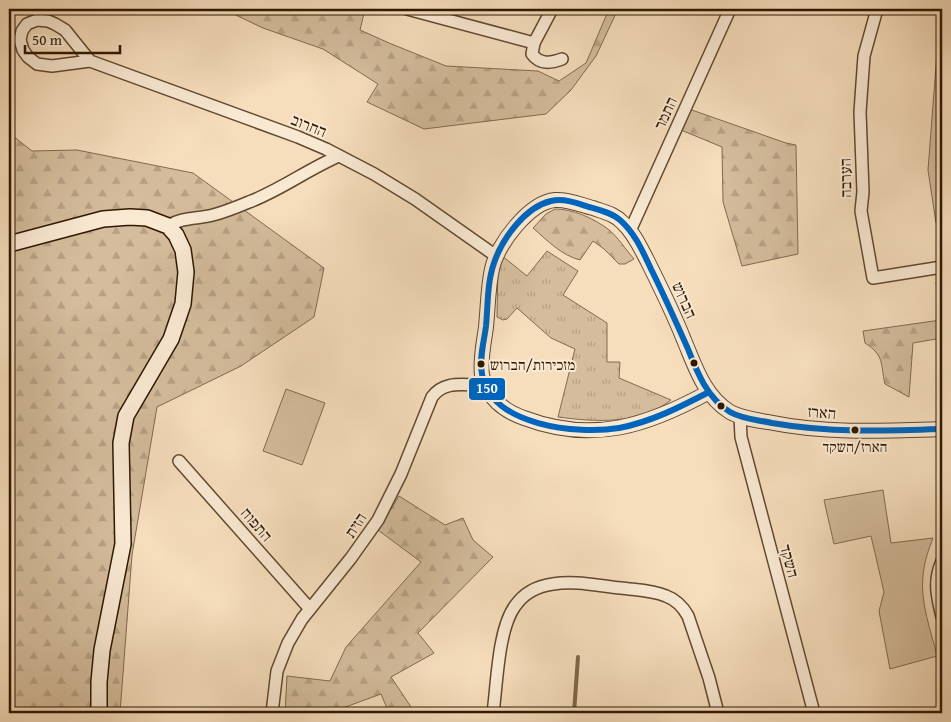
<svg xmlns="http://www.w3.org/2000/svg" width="951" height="722" viewBox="0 0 951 722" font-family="'Gentium Book Plus','Frank Ruhl Libre',serif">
<defs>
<pattern id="forest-firs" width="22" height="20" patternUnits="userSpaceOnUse" patternTransform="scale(1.25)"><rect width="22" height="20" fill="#d4bc9c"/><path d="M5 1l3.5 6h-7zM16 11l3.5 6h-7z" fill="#b6a185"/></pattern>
<pattern id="park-tufts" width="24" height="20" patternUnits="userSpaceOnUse" patternTransform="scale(1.25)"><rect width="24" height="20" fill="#d4bc9c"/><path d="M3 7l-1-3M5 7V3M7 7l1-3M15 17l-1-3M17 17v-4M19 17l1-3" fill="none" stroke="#b6a185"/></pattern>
</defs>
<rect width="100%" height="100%" fill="#f6ddbc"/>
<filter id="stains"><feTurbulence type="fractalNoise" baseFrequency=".004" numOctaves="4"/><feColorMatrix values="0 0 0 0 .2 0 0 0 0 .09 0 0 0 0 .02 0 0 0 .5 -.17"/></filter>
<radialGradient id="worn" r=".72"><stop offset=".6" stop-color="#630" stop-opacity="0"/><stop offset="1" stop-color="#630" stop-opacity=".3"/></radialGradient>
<g fill="#d4bc9c" stroke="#826a4e">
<path d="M942 38V229L936 223 928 170 938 40Z"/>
<path d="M286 389 325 403 302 465 263 451Z"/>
<path d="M883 490 891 543 933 538C928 551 924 563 923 576 920 602 931 631 937 656L890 669 879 611 884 592 871 536 834 544 824 500Z"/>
</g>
<g fill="url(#forest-firs)" stroke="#826a4e">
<path d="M223 9H365L360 30 389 43 446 66 538 71 559 81 586 63 609 9H618L596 56 571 90 546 114 424 129 367 102 378 84 323 49 263 28Z"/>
<path d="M689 109 786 143 796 145 798 254 742 266 723 202 722 147 681 130Z"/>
<path d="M9 133 32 151 77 150 193 173 324 268 314 317 241 366 157 407 132 555 120 713H9Z"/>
<path d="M555 209C573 209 593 218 608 229 618 237 626 250 634 259L625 264H619L604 249 593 241 580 260C561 255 548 241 533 228L546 214Z"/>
<path d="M942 281V338L913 343 909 397 885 384C880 363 885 356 865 343L863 331 941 320 936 282Z"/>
<path d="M399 496 445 525 463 518 473 540 493 557 418 633 434 653 391 677 415 713H389L381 694 329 713H285L287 676 330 681 346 647 421 562 378 530Z"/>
</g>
<path fill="url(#park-tufts)" stroke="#826a4e" d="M547 251 578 271 563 295 607 323V362H620L619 378 671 400C640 425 596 422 558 417L575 349 551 338 517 308 507 319 503 320 497 317 498 261 501 255 527 276Z"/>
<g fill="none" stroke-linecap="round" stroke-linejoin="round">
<path stroke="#7e664a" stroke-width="4" d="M574 713 578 657"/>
<g stroke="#61492f" stroke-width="14">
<g id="minor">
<path d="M407 9 534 43"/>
<path d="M552 9 534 43 532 54C540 65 551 63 562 59"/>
<path d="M877 9 864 56 860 112 863 192 861 211 873 278 942 267"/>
<path d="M90 61 65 30 55 24 48 21 37 20 27 24 22 31 20 40 23 50 28 57 37 64 52 66 90 61 298 137 326 149 374 174 415 199 496 256"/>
<path d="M168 226C182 217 197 219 213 215 225 212 237 207 249 202 281 190 308 169 339 156"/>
<path d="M630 231 730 9"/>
<path d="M740 416 741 437 814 713"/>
<path d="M179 461 310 609"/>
<path d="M942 561C933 581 937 596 942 617"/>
<path d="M272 713 277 671 288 643 302 619 351 558 378 520 401 474 432 397C445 379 466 386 485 385"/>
<path d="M493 713C497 684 498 629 515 606 524 593 538 586 553 584 575 580 599 586 621 588 636 590 652 590 666 596 677 600 683 607 688 616L709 678 718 713"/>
</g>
</g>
<g stroke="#61492f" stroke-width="16">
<path id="tertiary" d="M709 392C647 426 593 444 524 418 504 411 486 397 482 375 480 359 484 342 486 327 488 307 488 287 492 269 497 244 530 202 555 200 568 199 581 205 593 208 604 212 615 214 623 223 634 233 640 247 647 260 660 286 673 312 684 340 695 366 704 396 730 412 741 418 755 420 768 422 826 434 883 431 942 429"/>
</g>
<g stroke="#2f1800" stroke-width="18">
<path id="secondary" d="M9 244 103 219 130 217 147 218 168 226 176 235 183 250 186 272 183 304 171 339 126 416 121 443 123 544 102 650 99 682V713"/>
</g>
<use href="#minor" stroke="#f9e9d3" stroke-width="11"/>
<use href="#tertiary" stroke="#f9e9d3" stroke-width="14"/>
<use href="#secondary" stroke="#f9e9d3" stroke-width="15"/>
<g stroke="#f9e9d3" stroke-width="10">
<path id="bus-1" d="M709 392C680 407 651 422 619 428 578 435 490 426 482 374 479 358 484 342 486 326 488 305 487 283 494 263 502 239 525 207 551 201 564 198 577 203 589 207 600 210 612 213 620 220 635 233 643 252 651 269 664 295 676 322 688 349 697 372 707 398 730 412 742 419 758 420 772 423 829 433 885 431 942 429"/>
</g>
<use href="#bus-1" stroke="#0065bd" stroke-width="6"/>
</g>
<g fill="#2f1800" stroke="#f9e9d3" stroke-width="2">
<circle cx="694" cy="363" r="4.5"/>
<circle cx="481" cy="364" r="4.5"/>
<circle cx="721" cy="406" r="4.5"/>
<circle cx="855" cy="430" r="4.5"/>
</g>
<g text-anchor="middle" stroke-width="4" stroke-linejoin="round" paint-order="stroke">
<g font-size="15" fill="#2f1800" stroke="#f9e9d3" text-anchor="start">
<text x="490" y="370">מזכירות/הברוש</text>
<text x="855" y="452" text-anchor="middle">הארז/השקד</text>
</g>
<g font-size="16" fill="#2f1800" stroke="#f9e9d3">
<text transform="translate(665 113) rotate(-66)" y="6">התמר</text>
<text transform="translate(309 125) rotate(22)" y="6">החרוב</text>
<text transform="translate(845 178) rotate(-91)" y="6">הערבה</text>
<text transform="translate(685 300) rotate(66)" y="6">הברוש</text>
<text transform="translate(822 412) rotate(5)" y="6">הארז</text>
<text transform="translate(257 524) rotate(49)" y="6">התפוח</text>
<text transform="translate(355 525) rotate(-57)" y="6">הזית</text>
<text transform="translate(790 561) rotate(75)" y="6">השקד</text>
</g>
</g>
<rect stroke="#f9e9d3" stroke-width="2" x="468" y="377" width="38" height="24" rx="5" fill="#0065bd"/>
<g font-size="14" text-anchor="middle" font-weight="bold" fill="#fff">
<text x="487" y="393">150</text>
</g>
<rect width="951" height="722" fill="none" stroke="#f6ddbc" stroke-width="30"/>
<rect x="10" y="10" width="931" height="702" fill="none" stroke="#2f1800" stroke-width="2.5"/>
<rect x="15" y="15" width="921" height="692" fill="none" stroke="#2f1800"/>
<path d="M25 45v8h95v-8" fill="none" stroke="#2f1800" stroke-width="2.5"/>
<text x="32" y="45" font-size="15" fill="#2f1800" stroke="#f9e9d3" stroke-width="4" paint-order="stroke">50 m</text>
<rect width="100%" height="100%" filter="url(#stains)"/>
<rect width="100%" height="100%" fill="url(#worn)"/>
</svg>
